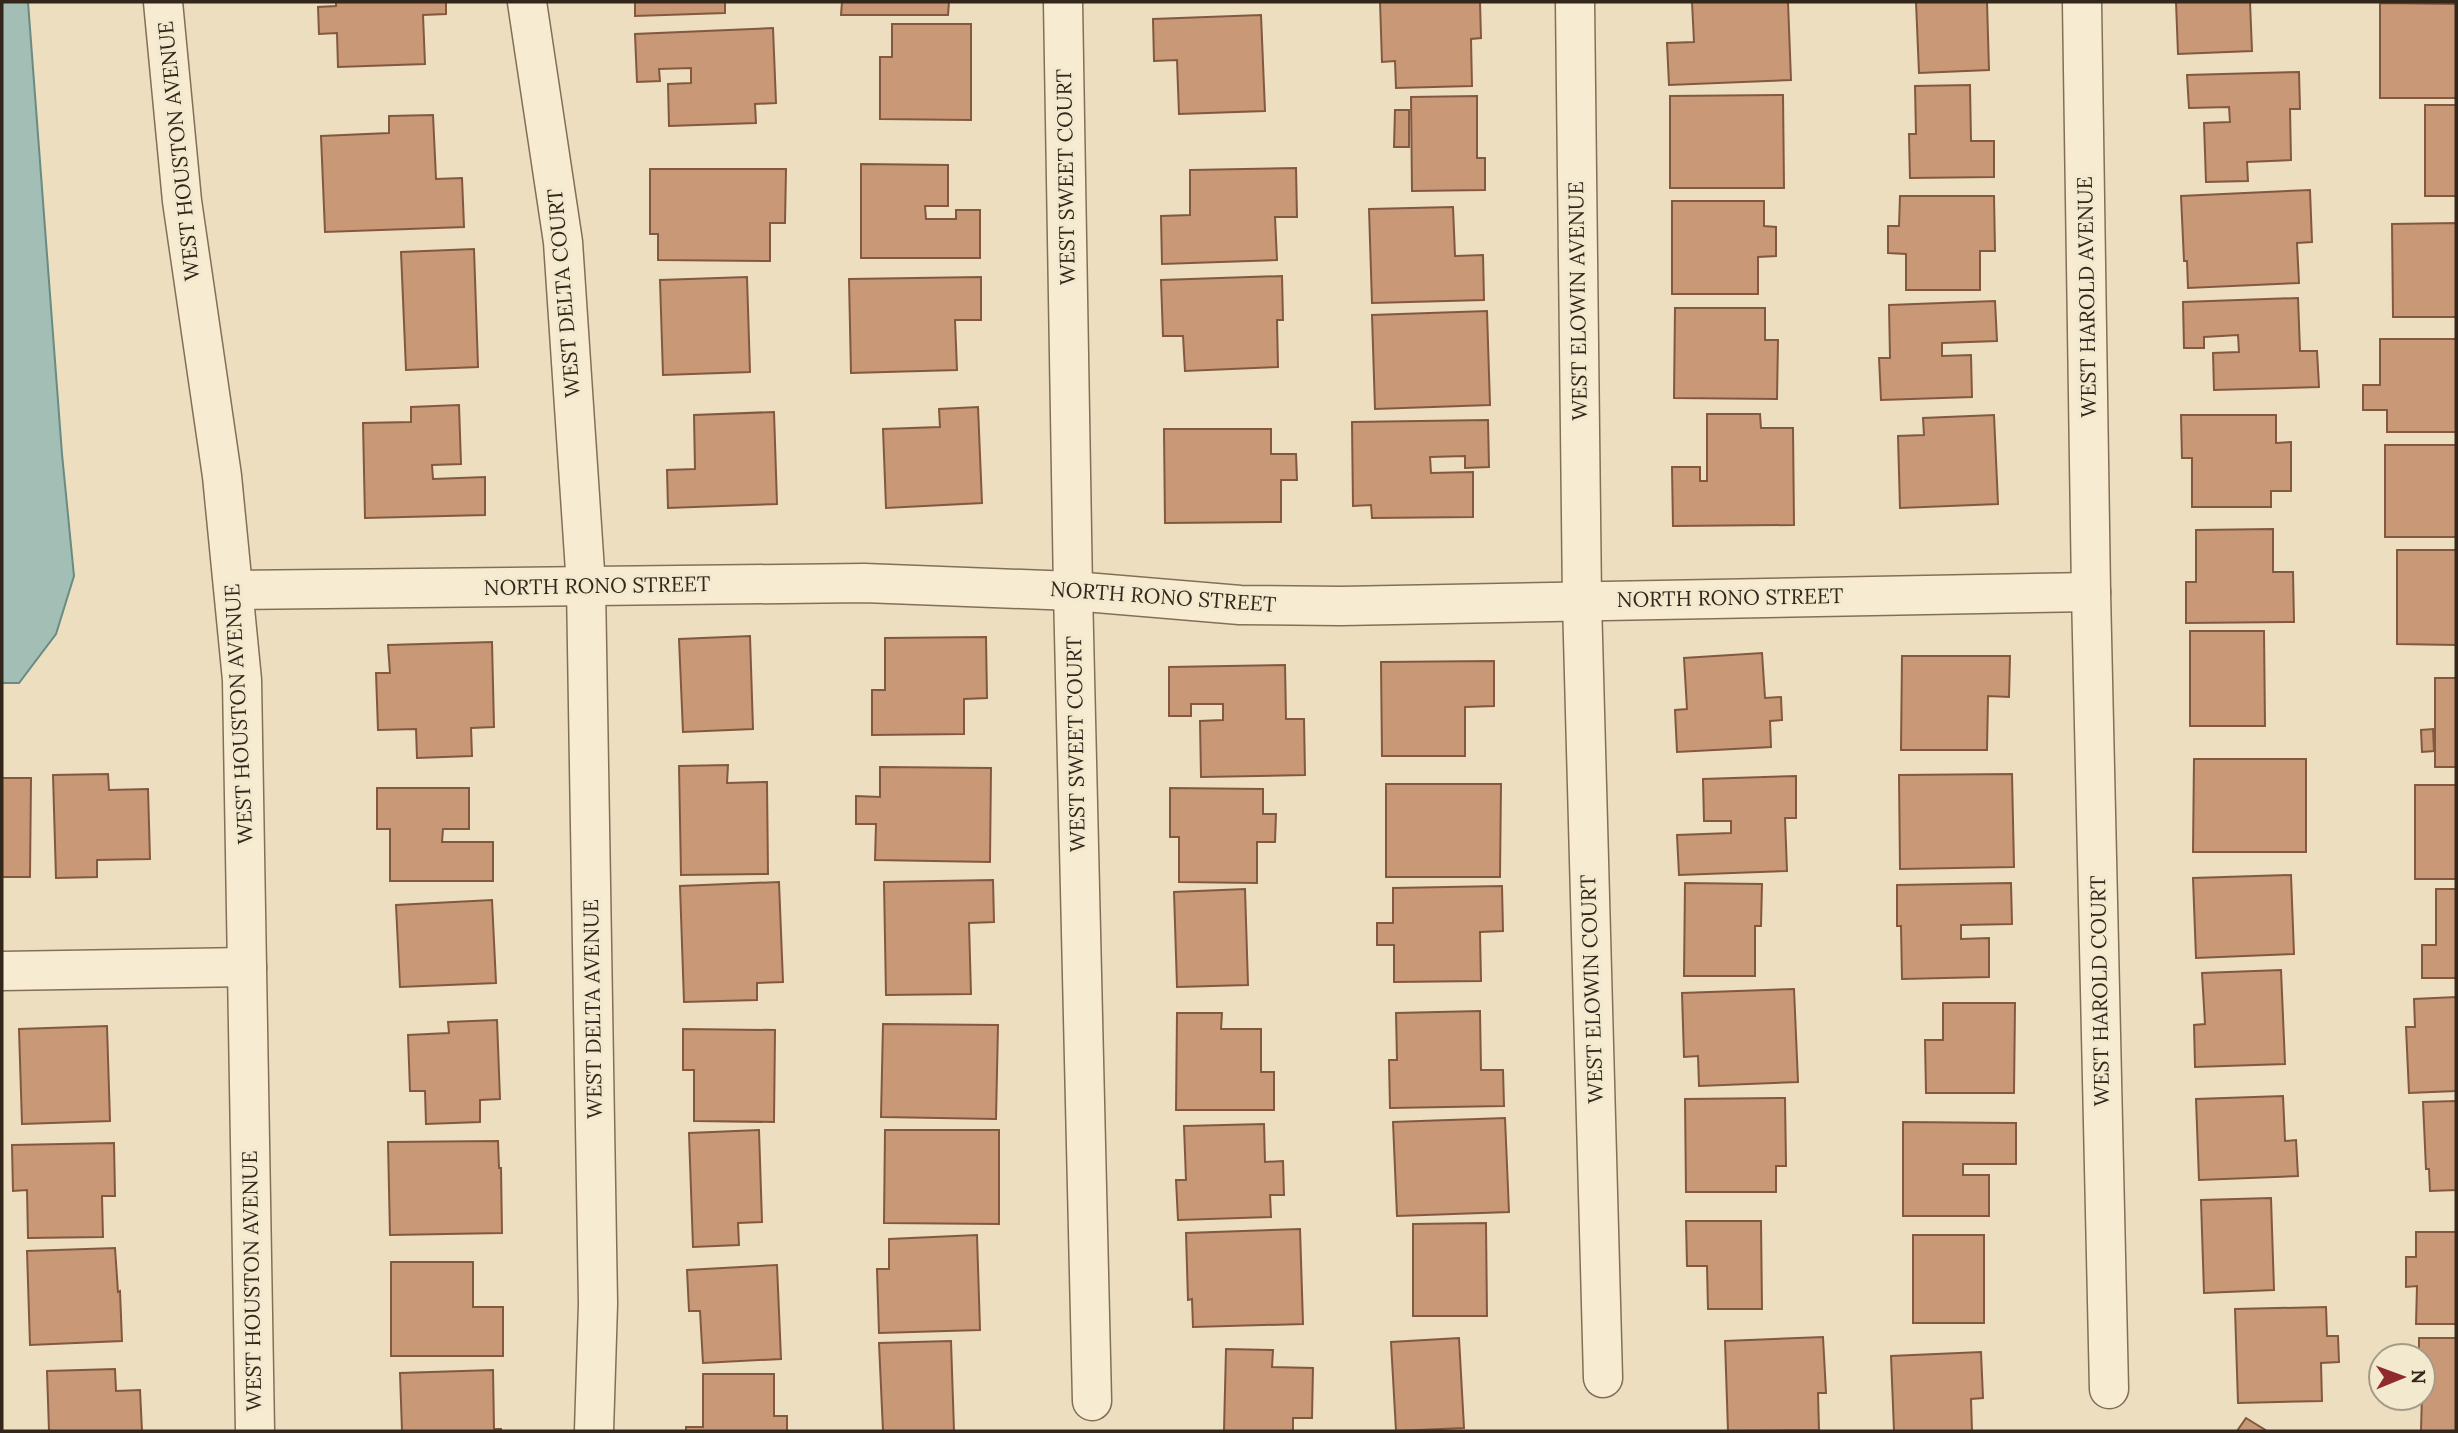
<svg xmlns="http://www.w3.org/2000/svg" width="2458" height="1433" viewBox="0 0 2458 1433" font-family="Lora,serif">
<rect width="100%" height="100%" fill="#ecdebf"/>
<path fill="#a2beb5" stroke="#6a8b82" stroke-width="2" d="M2 2H28L62 454 74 576 56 634 19 683H2Z"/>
<g fill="#c99876" stroke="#82593f" stroke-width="2">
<path d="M336 2H446V14L423 15 425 64 338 67 337 33 319 34 318 7 336 6Z"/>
<path d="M635 2H725V13L635 16Z"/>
<path d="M842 2H949L948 15H841Z"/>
<path d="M1380 2H1480L1481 38 1471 39 1472 86 1396 88 1395 61 1382 62Z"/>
<path d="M1692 2H1788L1791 80 1669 85 1667 43 1694 42Z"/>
<path d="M1916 2H1987L1989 70 1919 73Z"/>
<path d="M2176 2H2250L2252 51 2178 54Z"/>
<path d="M2380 3 2456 4V98H2380Z"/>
<path d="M1261 15 1265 111 1179 114 1177 60 1154 61 1153 19Z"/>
<path d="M892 24H971V120L880 119V57H892Z"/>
<path d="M773 28 776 103 755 104 756 123 669 126 668 84 691 83V68L659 69 660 81 637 82 635 34Z"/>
<path d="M2299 72 2300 109H2290L2291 160 2247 162 2248 181 2206 182 2204 123 2230 122 2229 107 2189 108 2187 75Z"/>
<path d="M1970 85 1971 141H1994V177L1910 178 1909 134H1916L1915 86Z"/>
<path d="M1783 95 1784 188H1670V96Z"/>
<path d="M1477 96V158H1485V190L1412 191 1411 97Z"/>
<rect x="2425" y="105" width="31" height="91"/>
<path d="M1395 110H1409V147H1394Z"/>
<path d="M433 115 436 179 462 178 464 227 325 232 321 136 389 133V116Z"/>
<path d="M861 164 948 165V206H925L926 219H956V210H980V258H861Z"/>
<path d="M1296 168 1297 217H1275L1277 260 1162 264 1161 216 1190 215V170Z"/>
<path d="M650 169H786L785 223H770V261L658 260V234H650Z"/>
<path d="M2310 190 2312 242 2297 243 2299 283 2188 288 2187 261H2184L2181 196Z"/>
<path d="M1900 196H1994L1995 251H1980V290H1906V254L1888 253V226H1899Z"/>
<path d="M1672 201H1764V226L1776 227V256L1758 257V294H1672Z"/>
<path d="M1453 207 1455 256 1483 255 1484 300 1372 303 1369 209Z"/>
<path d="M2456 223V317H2393L2392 224Z"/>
<path d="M474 249 478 367 406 370 401 252Z"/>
<path d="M1282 276 1283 320H1277L1278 367 1185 371 1183 336H1163L1161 280Z"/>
<path d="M747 277 750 372 663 375 660 280Z"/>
<path d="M981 277V320H955L957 370 851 373 849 279Z"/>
<path d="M2298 298 2300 351H2317L2319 387 2214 390 2213 353 2239 352 2238 335 2204 337V348H2184L2183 302Z"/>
<path d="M1995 301 1997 341 1942 343V356L1971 355 1972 397 1881 400 1879 358H1890L1889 305Z"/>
<path d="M1675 308H1765V340H1778L1777 399 1674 398Z"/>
<path d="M1487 311 1490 405 1375 409 1372 315Z"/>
<path d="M2380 339H2456V432H2387V410H2363V385H2380Z"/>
<path d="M459 405 461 464 432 465 433 479 485 477V515L365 518 363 423 411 422V407Z"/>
<path d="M978 407 982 503 886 508 883 429 940 427 939 409Z"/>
<path d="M774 412 777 504 668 508 667 470 695 469 694 415Z"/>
<path d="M1707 414H1760L1761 428H1793L1794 525 1673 526 1672 467H1700V481H1707Z"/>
<path d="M1994 415 1998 504 1900 508 1898 436 1924 435 1923 418Z"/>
<path d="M2181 415H2276V443L2291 442V491H2271V507H2192V458H2182Z"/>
<path d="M1488 420 1489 467 1465 468V456L1430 457 1431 473 1473 472V517L1372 518 1371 505 1353 506 1352 422Z"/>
<path d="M1164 429H1271V454H1296L1297 480H1281V522L1165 523Z"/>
<rect x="2385" y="445" width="71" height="92"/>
<path d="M2273 529V572H2293L2294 622 2186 623V582H2196V530Z"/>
<path d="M2397 550H2456V645L2397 644Z"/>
<path d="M2190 631H2264L2265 726H2190Z"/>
<path d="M750 636 753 729 683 732 679 639Z"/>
<path d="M986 637 987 698 964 699V734L872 735V690H885V638Z"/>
<path d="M492 642 494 727 471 728 472 756 417 758 416 729 378 730 376 673H390L388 645Z"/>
<path d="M1762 653 1765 698 1781 697 1782 720 1770 721 1771 747 1677 752 1675 710 1687 709 1684 658Z"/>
<path d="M1902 656H2010L2009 697 1988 696 1987 750H1901Z"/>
<path d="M1494 661V706L1465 707V756H1382L1381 662Z"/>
<path d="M1285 665 1286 719H1304L1305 775 1201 777 1200 721 1223 720V704H1191V716H1169V667Z"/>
<rect x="2435" y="678" width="21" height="89"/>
<path d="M2433 729 2434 751 2422 752 2421 730Z"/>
<path d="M2194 759H2306V852H2193Z"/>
<path d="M728 765 727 783 767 782 768 874 681 875 679 766Z"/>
<path d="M880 767 991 768 990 862 875 860 876 824H856V796L880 797Z"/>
<path d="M108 774 109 790 148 789 150 859 97 860V877L56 878 53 775Z"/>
<path d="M2012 774 2014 867 1900 869 1899 775Z"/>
<path d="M1796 776V818H1785L1787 871 1679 875 1677 835 1731 833V821H1704L1703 779Z"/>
<path d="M2 778H31L30 877H2Z"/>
<path d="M1386 784H1501L1500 877H1386Z"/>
<rect x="2415" y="785" width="41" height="94"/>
<path d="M377 788H469V829H443L442 842H493V881H390V829H377Z"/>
<path d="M1170 788 1263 789V814H1276L1275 842H1257V883L1179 882V837H1170Z"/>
<path d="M2291 875 2294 954 2196 958 2193 878Z"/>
<path d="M993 880 994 922 969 923 971 994 886 995 884 882Z"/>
<path d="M779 882 783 982 757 983V1000L684 1002 680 886Z"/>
<path d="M1685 883 1762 884 1761 926H1755V976H1684Z"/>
<path d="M2011 883 2012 924 1961 925V939L1989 938V977L1902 979 1901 926H1897V885Z"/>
<path d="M1502 886 1503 931 1480 932 1481 981 1394 982V945H1377V923H1393V888Z"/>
<path d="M1245 889 1248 985 1177 987 1174 892Z"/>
<path d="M2436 889H2456V978H2422V945H2436Z"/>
<path d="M492 900 496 983 400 987 396 905Z"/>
<path d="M2281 970 2285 1064 2195 1067 2194 1025 2205 1024 2202 973Z"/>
<path d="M1794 989 1798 1082 1699 1086 1698 1056 1684 1057 1682 993Z"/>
<path d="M2456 997V1091L2409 1093 2406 1027H2415L2414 999Z"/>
<path d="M1943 1003H2015L2014 1093H1926L1925 1040H1943Z"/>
<path d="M1480 1011 1481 1070H1503L1504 1106 1390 1108 1389 1060H1397L1396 1013Z"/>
<path d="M1177 1013H1222L1221 1029H1261V1072H1274V1110H1176Z"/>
<path d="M497 1020 500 1099 480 1100V1122L426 1124 425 1091H410L408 1035 449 1033 448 1022Z"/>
<path d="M883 1024 998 1025 996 1119 881 1117Z"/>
<path d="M107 1026 110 1121 22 1124 19 1029Z"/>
<path d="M683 1029 775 1030 774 1122 694 1121V1070H683Z"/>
<path d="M2283 1096 2285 1141 2296 1140 2298 1176 2199 1180 2196 1099Z"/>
<path d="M1785 1098 1786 1166H1776V1192H1686L1685 1099Z"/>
<path d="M2456 1101V1190L2430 1191 2429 1169H2426L2423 1102Z"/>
<path d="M1505 1118 1509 1212 1397 1216 1393 1122Z"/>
<path d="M1903 1122 2016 1123V1164H1963V1175H1989V1216H1903Z"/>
<path d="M1264 1124 1265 1162 1283 1161 1284 1195H1270L1271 1217 1178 1220 1176 1180H1186L1184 1126Z"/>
<path d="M759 1130 762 1222 738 1223 739 1245 693 1247 689 1133Z"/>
<path d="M885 1130H999V1224L884 1223Z"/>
<path d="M498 1141 499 1168H501L502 1233 390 1235 388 1142Z"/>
<path d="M114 1143 115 1196H102L103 1237 28 1238 27 1190 13 1191 12 1145Z"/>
<path d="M2271 1198 2274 1290 2204 1293 2201 1200Z"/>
<path d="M1686 1221H1761L1762 1309H1708L1707 1266H1687Z"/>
<path d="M1486 1223 1487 1316H1413V1224Z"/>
<path d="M1300 1229 1303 1324 1193 1327 1192 1299 1188 1300 1186 1233Z"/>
<path d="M2416 1232H2456V1324H2416L2417 1286 2406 1287V1257H2416Z"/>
<path d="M977 1235 980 1330 879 1333 877 1269H889V1239Z"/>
<rect x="1913" y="1235" width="71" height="88"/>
<path d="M115 1248 118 1292 120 1291 122 1341 30 1345 27 1251Z"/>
<path d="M391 1262H473V1307H503V1356H391Z"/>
<path d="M777 1265 781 1359 703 1363 700 1311H689L687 1270Z"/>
<path d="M2326 1307 2327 1336H2338L2339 1362 2321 1363 2322 1401 2238 1403 2235 1309Z"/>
<path d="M1823 1337 1826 1393H1818L1819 1430 1728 1431 1725 1341Z"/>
<path d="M1459 1338 1464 1428 1396 1431 1391 1342Z"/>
<path d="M2419 1338H2456V1431H2421L2423 1356H2419Z"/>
<path d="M951 1341 954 1431H883L879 1343Z"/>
<path d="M1226 1349 1273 1350 1272 1367 1313 1368 1312 1418H1293V1431H1224Z"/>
<path d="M1981 1352 1983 1398 1971 1399 1972 1431H1894L1891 1356Z"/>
<path d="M115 1369 116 1391 140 1390 142 1431H49L47 1371Z"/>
<path d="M493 1370 494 1429H501V1431H402L400 1373Z"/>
<path d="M703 1374H774V1416H787V1431H686V1427H703Z"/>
<path d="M2246 1418 2267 1431H2237Z"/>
</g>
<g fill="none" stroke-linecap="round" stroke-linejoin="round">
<g stroke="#836f58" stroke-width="41">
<g id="minor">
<path d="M163 2 182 201 222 476 242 680 255 1431"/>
<path d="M527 2 563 242 586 586 598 1304 594 1431"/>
<path d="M1063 2 1073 591 1092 1401"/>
<path d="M1575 2 1582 601 1603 1378"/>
<path d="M2082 2 2091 592 2109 1389"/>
<path d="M235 590 864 583 1073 591 1240 605 1341 606 2091 592"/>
<path d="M2 971 247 967"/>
</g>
</g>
<use href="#minor" stroke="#f7ecd1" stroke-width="38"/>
</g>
<g text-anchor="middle" stroke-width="6" stroke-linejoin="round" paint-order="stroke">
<g font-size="21" fill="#33271c" stroke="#f3e9ce">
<text transform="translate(179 151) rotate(-96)" y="7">WEST HOUSTON AVENUE</text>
<text transform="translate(1066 177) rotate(-91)" y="7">WEST SWEET COURT</text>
<text transform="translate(564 293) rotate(-95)" y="7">WEST DELTA COURT</text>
<text transform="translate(2087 297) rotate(-91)" y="7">WEST HAROLD AVENUE</text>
<text transform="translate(1578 301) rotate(-91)" y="7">WEST ELOWIN AVENUE</text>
<text transform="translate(597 586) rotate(-1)" y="7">NORTH RONO STREET</text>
<text transform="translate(1163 597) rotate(4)" y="7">NORTH RONO STREET</text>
<text transform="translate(1730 598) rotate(-1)" y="7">NORTH RONO STREET</text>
<text transform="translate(239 714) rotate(-93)" y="7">WEST HOUSTON AVENUE</text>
<text transform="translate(1076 744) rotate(-91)" y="7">WEST SWEET COURT</text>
<text transform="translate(1592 989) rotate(-92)" y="7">WEST ELOWIN COURT</text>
<text transform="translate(2100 991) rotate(-91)" y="7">WEST HAROLD COURT</text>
<text transform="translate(593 1009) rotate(-91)" y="7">WEST DELTA AVENUE</text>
<text transform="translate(252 1281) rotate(-91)" y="7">WEST HOUSTON AVENUE</text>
</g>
</g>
<rect width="2458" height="1433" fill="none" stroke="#33271c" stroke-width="7"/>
<g transform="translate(2402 1377) rotate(89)"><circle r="33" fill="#f3e9ce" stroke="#a69b87" stroke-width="2"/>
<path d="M0-5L12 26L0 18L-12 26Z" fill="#902a2c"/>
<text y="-10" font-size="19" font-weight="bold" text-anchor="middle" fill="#33271c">N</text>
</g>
</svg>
